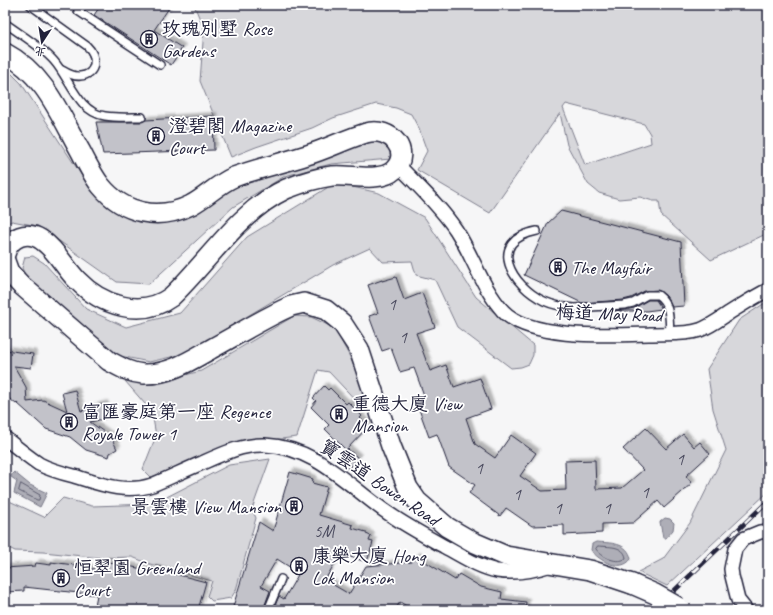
<svg xmlns="http://www.w3.org/2000/svg" width="773" height="615" viewBox="0 0 773 615" font-family="Caveat,'LXGW WenKai TC',sans-serif">
<defs>
<filter id="shadow"><feDropShadow dx="3.5" dy="-3.5" stdDeviation="1" flood-color="#0004"/></filter>
</defs>
<rect width="100%" height="100%" fill="#f6f6f7"/>
<filter id="ink" filterUnits="userSpaceOnUse"><feTurbulence type="fractalNoise" baseFrequency=".025" numOctaves="2"/><feDisplacementMap in="SourceGraphic" scale="8" xChannelSelector="R" yChannelSelector="G"/><feConvolveMatrix kernelMatrix="1 2 1 2 8 2 1 2 1" color-interpolation-filters="sRGB"/></filter>
<g filter="url(#ink)">
<g fill="#d7d7db" stroke="#7c7c8b" fill-rule="evenodd">
<path d="M194 5H768V233L711 260 661 215 659 201H653L640 197 619 199 599 193 588 184 567 145 560 113 490 213 417 170 427 151 419 129 411 114 396 108 376 104 333 118 312 128 256 147 231 157 200 81 204 29ZM566 104 644 124 650 134 651 143 585 165 563 108Z"/>
<path d="M5 67 21 83 86 182 101 200 117 212 211 200 243 182 371 135 393 140 391 159 331 164 285 176 233 207 149 284 117 282 38 226 12 221 5 224Z"/>
<path d="M335 183 379 193 425 218 476 297 533 345V355L529 364 521 367 511 368 457 327 435 280 416 275 412 261 383 262 370 248 333 265 184 354 149 362 120 356 78 325 27 279 22 268 25 257 33 256 44 263 86 309 126 327 180 313 247 237Z"/>
<path d="M768 301V492L667 586 638 572 663 559 690 523 726 450 713 409 707 369 739 320Z"/>
<path d="M294 316 311 317 334 328 350 357 368 400 362 407 329 372 318 370 297 437 227 446 151 477 143 469 156 436 152 412 125 381 153 383 201 371Z"/>
<path d="M270 459 252 509 256 518 236 590 231 598 212 601 207 596 212 581 150 564 132 557 102 558 43 552 15 551 5 546V499L44 517 63 498 92 506 153 504 229 465Z"/>
</g>
<g fill="#aeaeb7" stroke="#767685">
<path d="M14 472 30 485 47 493 40 507 14 493 17 481 11 477 12 474Z"/>
<path d="M665 518 670 519 674 523 673 530 666 538H663L660 522Z"/>
<path d="M596 542C610 543 628 542 631 559 621 573 599 561 591 550L592 544Z"/>
</g>
<g fill="none" stroke-linecap="round" stroke-linejoin="round">
<g stroke="#5a5a6d" stroke-width="1">
<path d="M21 484 40 495 39 500H37L19 491Z"/>
<path d="M598 546C608 547 624 545 626 558 618 565 601 557 596 549Z"/>
</g>
</g>
<g fill="#c2c2c9" stroke="#22223b" filter="url(#shadow)">
<path d="M101 5H171L154 30 182 48 171 65 94 15Z"/>
<path d="M213 116 214 150 103 154 96 122H142L146 120Z"/>
<path d="M561 211 681 242 684 306 672 307 666 296 658 290 645 291 631 298 623 300 582 303 524 275 548 223Z"/>
<path d="M396 277 404 300 422 293 435 327 416 333 430 371 446 365 454 387 480 378 491 409 466 418 475 444 495 458 511 435 536 453 520 476 542 491 566 490 565 461 595 460 596 489 622 488 643 470 623 449 646 428 666 449 683 434 694 447 700 442 710 454 686 476 692 483 664 508 658 501 633 523 602 524V533L564 535V525L532 526 506 508 500 516 469 493 475 485 449 467 437 434 429 437 416 401 425 398 414 368 400 372 391 348 382 351 369 316 378 313 368 285 382 280V281Z"/>
<path d="M648 300H656L662 309 646 311H601L624 310 634 308Z"/>
<path d="M5 350 33 354 31 368 14 366 26 387 27 402 43 400 67 411 62 393 75 390 81 411 104 404 108 418 90 422 111 437 117 449 110 453 109 457 86 450 70 437 46 429 17 403 16 404 5 395Z"/>
<path d="M324 386 328 390 330 388 346 404 348 402 362 416 360 418 369 426 346 450 325 429 329 425 311 407 316 401 313 398Z"/>
<path d="M348 449 358 458 348 469 339 460Z"/>
<path d="M290 472 313 479 312 483 327 487 319 515 353 525 352 528 366 532V534L371 536 369 541 373 542 367 562 340 554 325 580 349 594 366 566 412 562 416 556 455 580 459 574 481 587 502 592 501 599 526 602 525 610H413L400 602 395 610H273L279 596 284 599 299 573 277 559 261 586 270 591 263 610H232L259 522 273 531Z"/>
<path d="M104 561 152 571V568L206 582 198 610H94L97 595 24 587V591L5 592V568L35 566 36 563 51 565V562L74 565V567L102 570Z"/>
</g>
<g fill="none" stroke-linecap="round" stroke-linejoin="round">
<g stroke="#22223b" stroke-width="10">
<g id="service">
<path d="M30 5 87 46C98 56 97 75 80 76 73 77 67 73 62 70"/>
<path d="M77 5 78 11 160 65"/>
<path d="M5 23C21 35 41 46 54 61 70 79 78 112 105 116 117 118 130 117 142 117"/>
<path d="M537 231C485 241 512 286 544 301 553 305 563 307 574 308L624 305 633 303 647 295H658C671 305 669 319 670 333"/>
<path d="M268 610 281 579"/>
</g>
</g>
<g stroke="#22223b" stroke-width="16">
<g id="minor">
<path d="M398 165C418 186 440 206 456 230 473 256 482 288 503 311 530 340 612 335 649 334 666 333 684 335 700 330 711 326 720 319 729 313 742 305 754 297 768 290"/>
<path d="M5 438C16 447 27 456 39 464 50 470 62 473 74 476 100 484 125 494 152 485 169 478 185 470 202 463 222 454 243 444 265 445 312 447 343 480 378 506 399 522 422 534 445 547 462 556 478 567 497 571 516 574 533 571 551 565"/>
<path d="M746 610 738 600 732 576 731 569 735 549 743 539 760 532 768 531"/>
</g>
</g>
<g stroke="#22223b" stroke-width="22">
<g id="secondary">
<path d="M5 53C45 74 60 115 81 152 87 164 93 176 101 186 124 214 159 221 191 205 206 197 218 184 234 177 258 168 283 163 307 155 327 149 346 139 366 133 391 126 412 152 394 170 380 183 350 174 332 176 316 178 301 183 286 189 239 211 208 262 171 297 141 319 101 305 77 280 65 268 57 251 43 241 28 229 9 237 5 254"/>
<path d="M5 261 9 272 21 285 109 361C120 367 130 373 143 374 168 375 190 361 211 349 237 335 264 318 291 306L304 303 326 310 342 323 359 349 391 446 408 488 417 501 447 527 473 542 506 556 590 570 632 584"/>
</g>
</g>
<use href="#service" stroke="#fff" stroke-width="7"/>
<use href="#minor" stroke="#fff" stroke-width="13"/>
<use href="#secondary" stroke="#fff" stroke-width="19"/>
<g stroke="#22223b" stroke-width="4.5">
<path id="rail" d="M654 610 768 501"/>
</g>
<use href="#rail" stroke="#fff" stroke-width="3" stroke-dasharray="9" stroke-linecap="butt"/>
<g stroke="#22223b" stroke-width="22" stroke-linecap="butt">
<path id="secondary-bridge" d="M632 584 655 594 678 607"/>
</g>
<use href="#secondary-bridge" stroke="#fff" stroke-width="19"/>
</g>
</g>
<defs>
<g id="building-ring" transform="scale(0.9)"><circle r="9.5" fill="#fff" stroke="#22223b" stroke-width="1.5"/><path d="M-4-6H4V6H1V3H-1V6H-4ZM-2.5-4.3h1.7v1.8h-1.7ZM.8-4.3h1.7v1.8H.8ZM-2.5-1h1.7V.8h-1.7ZM.8-1h1.7V.8H.8Z" fill="#22223b"/></g>
</defs>
<g fill-rule="evenodd">
<use href="#building-ring" x="149" y="39"/>
<use href="#building-ring" x="156" y="136"/>
<use href="#building-ring" x="558" y="267"/>
<use href="#building-ring" x="339" y="414"/>
<use href="#building-ring" x="69" y="422"/>
<use href="#building-ring" x="294" y="506"/>
<use href="#building-ring" x="299" y="566"/>
<use href="#building-ring" x="61" y="578"/>
</g>
<g text-anchor="middle" stroke-width="3.5" stroke-linejoin="round" paint-order="stroke">
<g font-size="17" fill="#4a4a5e">
<text x="392" y="310">1</text>
<text x="403" y="343">1</text>
<text x="680" y="465">1</text>
<text x="479" y="474">1</text>
<text x="645" y="498">1</text>
<text x="517" y="500">1</text>
<text x="558" y="514">1</text>
<text x="607" y="514">1</text>
<text x="324" y="537">5M</text>
</g>
<g font-size="19" fill="#22223b" stroke="#fff" text-anchor="start">
<text x="162" y="35">玫瑰別墅 Rose<tspan x="162" dy="22">Gardens</tspan></text>
<text x="169" y="132">澄碧閣 Magazine<tspan x="169" dy="22">Court</tspan></text>
<text x="571" y="274">The Mayfair</text>
<text x="352" y="410">重德大廈 View<tspan x="352" dy="22">Mansion</tspan></text>
<text x="82" y="418">富匯豪庭第一座 Regence<tspan x="82" dy="22">Royale Tower 1</tspan></text>
<text x="281" y="513" text-anchor="end">景雲樓 View Mansion</text>
<text x="312" y="562">康樂大廈 Hong<tspan x="312" dy="22">Lok Mansion</tspan></text>
<text x="74" y="574">恒翠園 Greenland<tspan x="74" dy="22">Court</tspan></text>
</g>
<g font-size="19" fill="#22223b" stroke="#fff">
<text transform="translate(609 313) rotate(2)" y="7">梅道 May Road</text>
<text transform="translate(380 482) rotate(34)" y="7">寶雲道 Bowen Road</text>
</g>
</g>
<rect width="773" height="615" fill="none" stroke="#fff" stroke-width="20"/>
<rect x="10" y="10" width="753" height="595" fill="none" stroke="#22223b" stroke-width="1.5" filter="url(#ink)"/>
<g transform="translate(42 42) rotate(192)" stroke="#ffffff" stroke-width="3" paint-order="stroke">
<path d="M0-3L7 15L0 10L-7 15Z" fill="#22223b"/>
<text y="-6" font-size="11" font-weight="bold" text-anchor="middle" fill="#22223b">北</text>
</g>
</svg>
